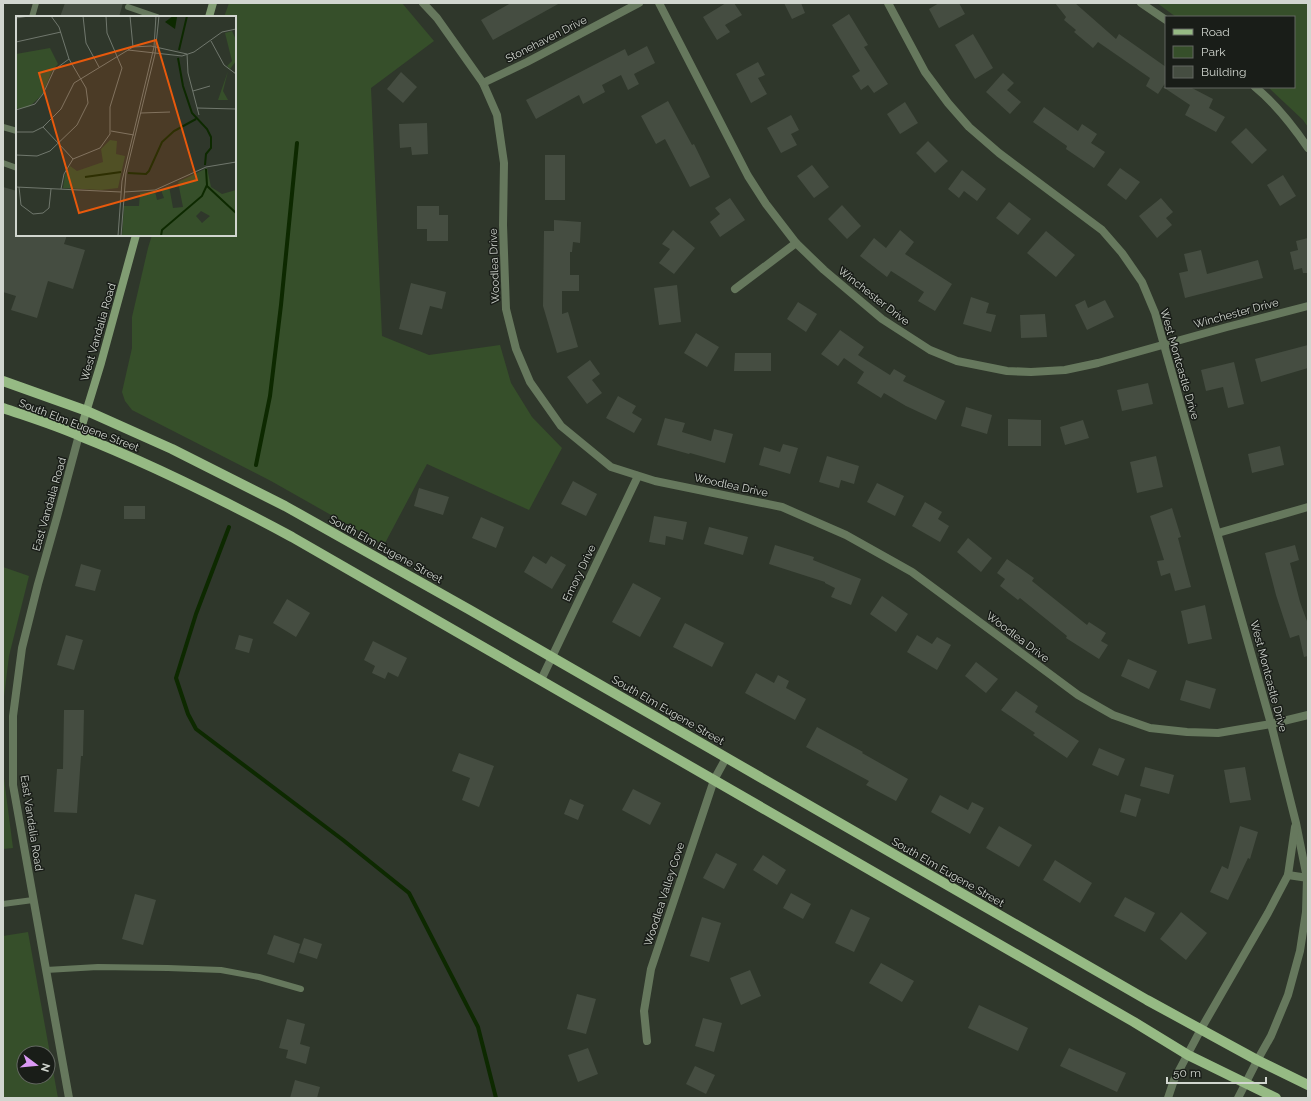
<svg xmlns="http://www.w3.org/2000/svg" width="1311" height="1101" viewBox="0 0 1311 1101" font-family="Raleway,sans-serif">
<rect width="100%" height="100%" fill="#2f372b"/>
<g fill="#364f2a" fill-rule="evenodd">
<path d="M229 3H402L434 41 371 88 382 336 429 355 500 345 511 383 532 417 562 448 529 510 427 464 384 545 271 481 132 410 125 401 122 392 132 348V317L148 248 152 235H235V17H224Z"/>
<path d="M1157 3H1308V127L1303 120 1268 87H1294V17H1176Z"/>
<path d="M3 567 29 576 9 656 3 705Z"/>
<path d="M3 771 13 848 3 849Z"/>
<path d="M28 932 58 1098H3V936ZM24 1053H48V1077H24Z"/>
</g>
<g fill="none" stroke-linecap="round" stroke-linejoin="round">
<g stroke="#0d2900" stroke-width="4">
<path d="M256 465 270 396 281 305 297 143"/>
<path d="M229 527 196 614 176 678 188 714 196 729 343 840 409 893 478 1027 496 1098"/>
</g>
</g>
<g fill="#454d41">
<path d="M65 3H123L119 17H60Z"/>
<path d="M511 3H560L493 40 481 20Z"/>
<path d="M726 3H734L742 15 725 25 730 32 717 40 703 17Z"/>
<path d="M784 3H801L805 13 792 19Z"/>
<path d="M939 3H959L965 14 939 28 929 9Z"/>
<path d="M1055 3H1075L1116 39 1119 34 1166 67V82L1158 94 1146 86 1150 78 1098 42 1093 48 1074 32 1076 30 1064 20 1066 17Z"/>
<path d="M849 14 868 45 864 47 888 84 874 93 868 85 861 90 852 76 860 71 832 25Z"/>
<path d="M973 34 993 68 975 79 955 45Z"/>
<path d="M647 46 655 63 634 74 639 84 628 90 621 75 602 85 605 92 583 104 579 95 536 119 526 100 625 49 628 56Z"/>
<path d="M758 62 765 75 758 78 767 94 751 103 736 74Z"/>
<path d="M401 72 417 87 403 103 387 89Z"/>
<path d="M1003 73 1014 83 1007 90 1021 102 1010 114 986 92Z"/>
<path d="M1163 87H1190L1213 99 1209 108 1225 117 1216 132 1185 115 1190 105Z"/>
<path d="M668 101 692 145 694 144 710 177 690 187 665 139 656 144 641 116Z"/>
<path d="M905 102 918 123 900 134 887 114Z"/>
<path d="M1044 107 1078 131 1082 124 1097 134 1091 143 1105 152 1094 168 1066 149 1067 146 1033 122Z"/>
<path d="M791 115 799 130 791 134 797 145 781 153 767 128Z"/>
<path d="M427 123 428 154 412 155 411 147 400 148 399 124Z"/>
<path d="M1246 128 1267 150 1252 164 1231 142Z"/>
<path d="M928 141 948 161 935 173 916 153Z"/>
<rect x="545" y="155" width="20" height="45"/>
<path d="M812 165 829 187 814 198 797 176Z"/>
<path d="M1120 168 1140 182 1126 200 1107 185Z"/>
<path d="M962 170 986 189 977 201 964 191 959 198 948 189Z"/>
<path d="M1283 175 1296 196 1280 206 1267 185Z"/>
<path d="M3 187 17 191V235H67L64 244 85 250 73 289 48 281 37 318 11 310 16 296 3 292Z"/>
<path d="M730 198 745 220 720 237 710 222 720 214 715 208Z"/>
<path d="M1161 198 1173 212 1166 218 1172 225 1157 238 1139 216Z"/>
<path d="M1009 202 1031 219 1018 235 996 218Z"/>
<path d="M842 205 861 226 847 239 828 219Z"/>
<path d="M417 206H439V215H448V241H427V229H417Z"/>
<path d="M554 220 581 222 580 243 573 242 572 252H570V275H579V291H562V314L568 312 578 347 557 353 543 306 544 231H554Z"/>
<path d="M673 230 695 248 674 274 659 263 670 249 662 244Z"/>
<path d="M900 230 914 242 905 254 952 284 935 311 918 301 924 292 891 271 887 277 860 256 874 238 886 248Z"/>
<path d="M1046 231 1075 255 1056 277 1027 253Z"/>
<path d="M1308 238V273H1303L1302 268 1294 270 1290 252 1298 250 1296 241Z"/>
<path d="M1201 250 1207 274 1258 260 1263 278 1185 298 1179 273 1188 271 1184 254Z"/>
<path d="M411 283 446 292 442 309 430 306 422 335 399 329Z"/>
<path d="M677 285 681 322 659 325 654 288Z"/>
<path d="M971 297 989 303 986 313 996 315 991 332 963 324Z"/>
<path d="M1085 300 1088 308 1105 300 1114 317 1087 330 1075 305Z"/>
<path d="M798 302 817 314 806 332 787 319Z"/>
<path d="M1045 314 1047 337 1021 338 1020 315Z"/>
<path d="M840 330 864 347 858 355 890 375 894 369 906 376 903 381 945 401 936 420 906 406 884 393 881 398 857 383 864 372 844 358 838 366 821 354Z"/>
<path d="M696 333 719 347 707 367 684 353Z"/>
<path d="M1308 345V368L1261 382 1255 359Z"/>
<path d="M735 353H771V371H734Z"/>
<path d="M590 360 600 374 592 380 602 393 587 404 567 377Z"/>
<path d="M1234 362 1244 404 1228 408 1223 387 1206 391 1201 370Z"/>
<path d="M1148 383 1153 404 1122 411 1117 390Z"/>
<path d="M618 396 636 406 632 413 642 419 634 433 606 418Z"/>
<path d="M966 407 992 415 987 434 961 426Z"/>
<path d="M665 418 685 423 682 432 711 441 714 429 733 434 725 463 690 453 689 454 657 445Z"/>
<path d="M1008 419 1041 420V446H1008Z"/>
<path d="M1083 420 1089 438 1065 445 1060 427Z"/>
<path d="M783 444 798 448 790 474 759 465 764 447 780 452Z"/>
<path d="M1280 446 1284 465 1252 473 1248 454Z"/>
<path d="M827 456 859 466 854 484 841 480 839 488 819 482Z"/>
<path d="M1156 456 1163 487 1137 493 1130 462Z"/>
<path d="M573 481 597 494 586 516 561 504Z"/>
<path d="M877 483 904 496 895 516 867 502Z"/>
<path d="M419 488 449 497 443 515 414 506Z"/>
<path d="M925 502 942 512 938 519 949 526 940 542 912 526Z"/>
<rect x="124" y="506" width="21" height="13"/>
<path d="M1172 508 1181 537 1178 538 1191 587 1175 591 1170 573 1161 576 1157 561 1164 560 1150 516Z"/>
<path d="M654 516 687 522 683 540 666 536 665 545 649 542Z"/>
<path d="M481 517 504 527 496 548 472 538Z"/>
<path d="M709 527 748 537 743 555 704 544Z"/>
<path d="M968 538 992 558 981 572 957 552Z"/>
<path d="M775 545 814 557 813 560 861 579 851 605 831 597 835 588 825 583V582L769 564Z"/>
<path d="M1295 545 1299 560 1290 563 1300 602 1308 624V656L1304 657 1299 635 1290 638 1276 595 1265 553Z"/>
<path d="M533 556 546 564 551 556 566 565 552 589 524 572Z"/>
<path d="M1007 559 1034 578 1032 581 1087 625 1089 622 1106 633 1101 641 1108 645 1099 659 1066 638 1067 636 1020 598 1018 600 1000 586 1005 579 997 573Z"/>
<path d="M81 564 101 570 95 591 75 586Z"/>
<path d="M633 583 661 598 640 637 612 622Z"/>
<path d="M882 596 908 614 896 632 870 614Z"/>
<path d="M287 599 310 613 296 637 273 623Z"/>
<path d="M1205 605 1212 639 1188 644 1181 611Z"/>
<path d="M685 623 724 643 712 667 673 647Z"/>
<path d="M66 635 83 640 74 670 57 665Z"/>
<path d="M239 635 253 639 249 653 235 649Z"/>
<path d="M917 635 932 644 937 637 951 645 937 670 907 652Z"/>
<path d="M373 641 407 658 398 677 388 672 385 679 372 673 375 666 364 660Z"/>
<path d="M1128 659 1157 671 1149 689 1121 676Z"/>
<path d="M976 662 998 679 986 693 965 676Z"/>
<path d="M756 673 774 683 778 675 789 681 786 688 806 699 795 720 745 693Z"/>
<path d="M1186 680 1216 689 1210 709 1180 700Z"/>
<path d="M1016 691 1038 706 1035 712 1079 741 1067 758 1033 735 1035 733 1001 710Z"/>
<path d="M64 710H84L83 756H81L77 813 54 812 57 769H63Z"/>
<path d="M817 727 863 752 862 753 908 779 896 801 866 785 869 781 806 747Z"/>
<path d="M1099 748 1125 759 1118 776 1092 765Z"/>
<path d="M459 753 494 766 479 807 462 800 470 778 452 771Z"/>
<path d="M1145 767 1174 775 1169 794 1140 786Z"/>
<path d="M1245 767 1251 800 1230 803 1224 770Z"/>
<path d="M633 789 661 803 650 825 622 810Z"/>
<path d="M1125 794 1141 799 1136 817 1120 812Z"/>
<path d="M940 795 968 810 972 802 984 808 970 834 931 812Z"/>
<path d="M570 799 584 805 578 820 564 814Z"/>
<path d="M999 826 1032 845 1019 867 986 848Z"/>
<path d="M1240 826 1258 832 1250 859 1248 858 1228 900 1210 892 1222 866 1228 869Z"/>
<path d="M716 853 737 864 724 889 703 878Z"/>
<path d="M763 855 786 870 777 885 753 870Z"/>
<path d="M1055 860 1092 883 1080 903 1043 880Z"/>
<path d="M791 893 811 904 803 919 783 908Z"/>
<path d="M135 894 156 900 143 945 122 939Z"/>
<path d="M1125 897 1155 913 1145 932 1114 916Z"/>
<path d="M851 909 870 918 854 952 835 943Z"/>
<path d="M1181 912 1207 933 1186 960 1160 939Z"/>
<path d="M702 917 721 923 709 962 690 956Z"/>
<path d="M274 935 300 944 294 963 267 954Z"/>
<path d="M304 938 322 944 317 959 299 953Z"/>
<path d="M881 963 914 981 902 1002 869 983Z"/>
<path d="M750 970 761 996 741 1005 730 978Z"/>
<path d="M577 994 596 999 586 1034 567 1029Z"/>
<path d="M979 1005 1028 1028 1018 1051 968 1028Z"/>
<path d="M703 1018 722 1023 714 1052 695 1046Z"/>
<path d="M287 1019 305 1024 300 1044 310 1047 306 1064 286 1058 288 1050 279 1048Z"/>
<path d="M588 1048 598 1074 578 1082 568 1055Z"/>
<path d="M1069 1048 1126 1073 1117 1092 1060 1066Z"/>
<path d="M695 1066 715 1075 706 1094 686 1084Z"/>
<path d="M295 1080 320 1087 317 1098H290Z"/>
</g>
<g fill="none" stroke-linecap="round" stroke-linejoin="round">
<g stroke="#66785d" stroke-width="6">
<path d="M128 7 157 17"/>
<path d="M32 17 36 3"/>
<path d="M3 127 17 131"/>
<path d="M3 163 17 168"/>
<path d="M3 904 33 900"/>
<path d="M46 970 98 967 168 968 221 970 259 977 301 989"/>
</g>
<g stroke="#66785d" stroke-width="8">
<path d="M423 3 437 18 483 83 497 115 504 163 503 225 506 309 516 349 530 382 561 426 611 467 655 481 782 507 846 535 912 572 1078 695 1113 715 1150 728 1187 732 1218 733 1271 724 1308 715"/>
<path d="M659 3 748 176 766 204 796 243 824 270 882 319 930 350 957 361 1007 371 1031 372 1065 370 1098 363 1227 327 1308 306"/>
<path d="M888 3 925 72 948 103 969 127 999 153 1102 230 1122 253 1142 282 1155 313 1271 724 1296 823 1307 878 1306 912 1300 951 1288 995 1271 1036 1258 1059 1238 1098"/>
<path d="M1141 3 1166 20"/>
<path d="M483 83 527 62 639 3"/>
<path d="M1255 87C1276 104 1293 126 1308 148"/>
<path d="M735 289 796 243"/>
<path d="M1218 533 1308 507"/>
<path d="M541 680 638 476"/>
<path d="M1288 875 1308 878"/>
<path d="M647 1041 644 1011 651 969 714 780 726 758"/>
<path d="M1168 1098 1174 1080 1201 1029 1268 913 1288 875 1295 827"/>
</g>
<path stroke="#66785d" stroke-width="8" d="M69 1098 13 785V716L22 648 38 584 57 517 79 435"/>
<g stroke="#819d73" stroke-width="8">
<path d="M209 17 213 3"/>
<path d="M79 435 101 363 136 235"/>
</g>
<g stroke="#96ba84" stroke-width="10">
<path d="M3 381 87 411 172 449 285 506 470 610 1147 1000 1257 1060 1308 1085"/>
<path d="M3 408C29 417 55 425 80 436 153 465 223 500 292 537L1134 1022 1188 1055 1276 1098"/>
</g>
</g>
<g text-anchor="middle" stroke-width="3" stroke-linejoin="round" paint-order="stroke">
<g font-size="11" fill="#d1d6cf" stroke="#191d18">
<text transform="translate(546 39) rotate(-27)" y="4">Stonehaven Drive</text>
<text transform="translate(494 266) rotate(-92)" y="4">Woodlea Drive</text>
<text transform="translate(874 296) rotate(38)" y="4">Winchester Drive</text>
<text transform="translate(1236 313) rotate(-15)" y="4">Winchester Drive</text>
<text transform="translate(98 332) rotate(-74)" y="4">West Vandalia Road</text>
<text transform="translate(1180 364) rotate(74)" y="4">West Montcastle Drive</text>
<text transform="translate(79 425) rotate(21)" y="4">South Elm Eugene Street</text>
<text transform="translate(731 485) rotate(12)" y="4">Woodlea Drive</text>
<text transform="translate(49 504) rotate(-74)" y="4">East Vandalia Road</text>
<text transform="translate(386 549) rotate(29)" y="4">South Elm Eugene Street</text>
<text transform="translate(579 573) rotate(-64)" y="4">Emory Drive</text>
<text transform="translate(1018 637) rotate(37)" y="4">Woodlea Drive</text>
<text transform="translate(1269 676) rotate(75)" y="4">West Montcastle Drive</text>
<text transform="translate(668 710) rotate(30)" y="4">South Elm Eugene Street</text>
<text transform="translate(32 823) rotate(81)" y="4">East Vandalia Road</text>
<text transform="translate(948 872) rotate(30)" y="4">South Elm Eugene Street</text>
<text transform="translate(664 894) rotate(-72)" y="4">Woodlea Valley Cove</text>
</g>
</g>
<g transform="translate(16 16)">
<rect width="220" height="220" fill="#2f372b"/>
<path d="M216 15 220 24V45L214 53 211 50 216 45 209 17ZM34 32 42 48 36 55 26 79 13 91 0 93V38ZM212 55 207 75 212 84H202ZM94 124 101 125 100 138 109 140 102 172 85 174 47 172 49 159 54 150 61 155 87 146 85 133ZM191 152 195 171 206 178 220 174V220H106L108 190H123L124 177 139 175 141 184 148 182 145 174 153 170 157 192 167 191 162 166ZM185 195 194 200 186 207 180 200Z" fill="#364f2a" fill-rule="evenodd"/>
<path d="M157 0 161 1 159 13 149 6Z" fill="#0d2900"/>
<path fill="none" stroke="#0d2900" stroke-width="2" d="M163 34 171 0M162 42 167 70 176 97 191 113 195 121V132L190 138 189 149M112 157 130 158 133 155 146 126 158 115 180 103M69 161 105 156M191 170 220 197M145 220 146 214 186 180 191 169 190 153"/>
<path fill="none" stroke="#70776d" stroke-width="1" d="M67 0 70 27 83 51M114 0 117 31M0 2 13 0M195 25 208 49 220 58M0 26 45 16M112 34 166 40 178 36 206 16 220 13M171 38 172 57 183 99M177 75 194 70M181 92 220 93M0 94 19 88 27 78 38 54 53 43M125 97 154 96M27 111 57 143M95 115 118 119M0 116H17L27 111 45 93 58 67 117 31 135 30 171 38M0 139 21 140 34 135 61 109 72 87 70 72 53 43 43 11 35 0M0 171 105 176M3 171 5 189 17 198 27 197 33 192 35 173M45 173 48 158 57 143 84 132 94 118V91L106 52 91 17 90 0M108 176 139 174 190 151 220 146M102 220 106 165 138 31 140 0M105 220 110 157 139 38 143 0"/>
<path fill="#e8590c" fill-opacity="0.15" stroke="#e8590c" stroke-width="2" d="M140 24 181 164 63 197 23 57Z"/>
<rect width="220" height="220" fill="none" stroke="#d1d6cf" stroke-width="2"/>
</g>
<rect width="1311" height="1101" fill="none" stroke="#d1d6cf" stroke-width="8"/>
<rect x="1165" y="16" width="130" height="72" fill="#191d18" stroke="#636761"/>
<rect x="1173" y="29" width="20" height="6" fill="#96ba84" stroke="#636761"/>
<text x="1201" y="36" font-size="12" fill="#d1d6cf">Road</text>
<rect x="1173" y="46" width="20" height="12" fill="#364f2a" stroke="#636761"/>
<text x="1201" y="56" font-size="12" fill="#d1d6cf">Park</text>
<rect x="1173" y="66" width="20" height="12" fill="#454d41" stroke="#636761"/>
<text x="1201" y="76" font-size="12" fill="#d1d6cf">Building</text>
<g transform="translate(36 1065) rotate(106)"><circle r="19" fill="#191d18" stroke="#636761"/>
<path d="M0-3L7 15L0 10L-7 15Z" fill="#db99f5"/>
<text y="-6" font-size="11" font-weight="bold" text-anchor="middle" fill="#d1d6cf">N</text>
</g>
<path d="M1167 1077v6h99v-6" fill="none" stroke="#d1d6cf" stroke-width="2"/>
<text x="1173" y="1077" font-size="12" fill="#d1d6cf" stroke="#191d18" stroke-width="3" paint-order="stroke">50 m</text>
</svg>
